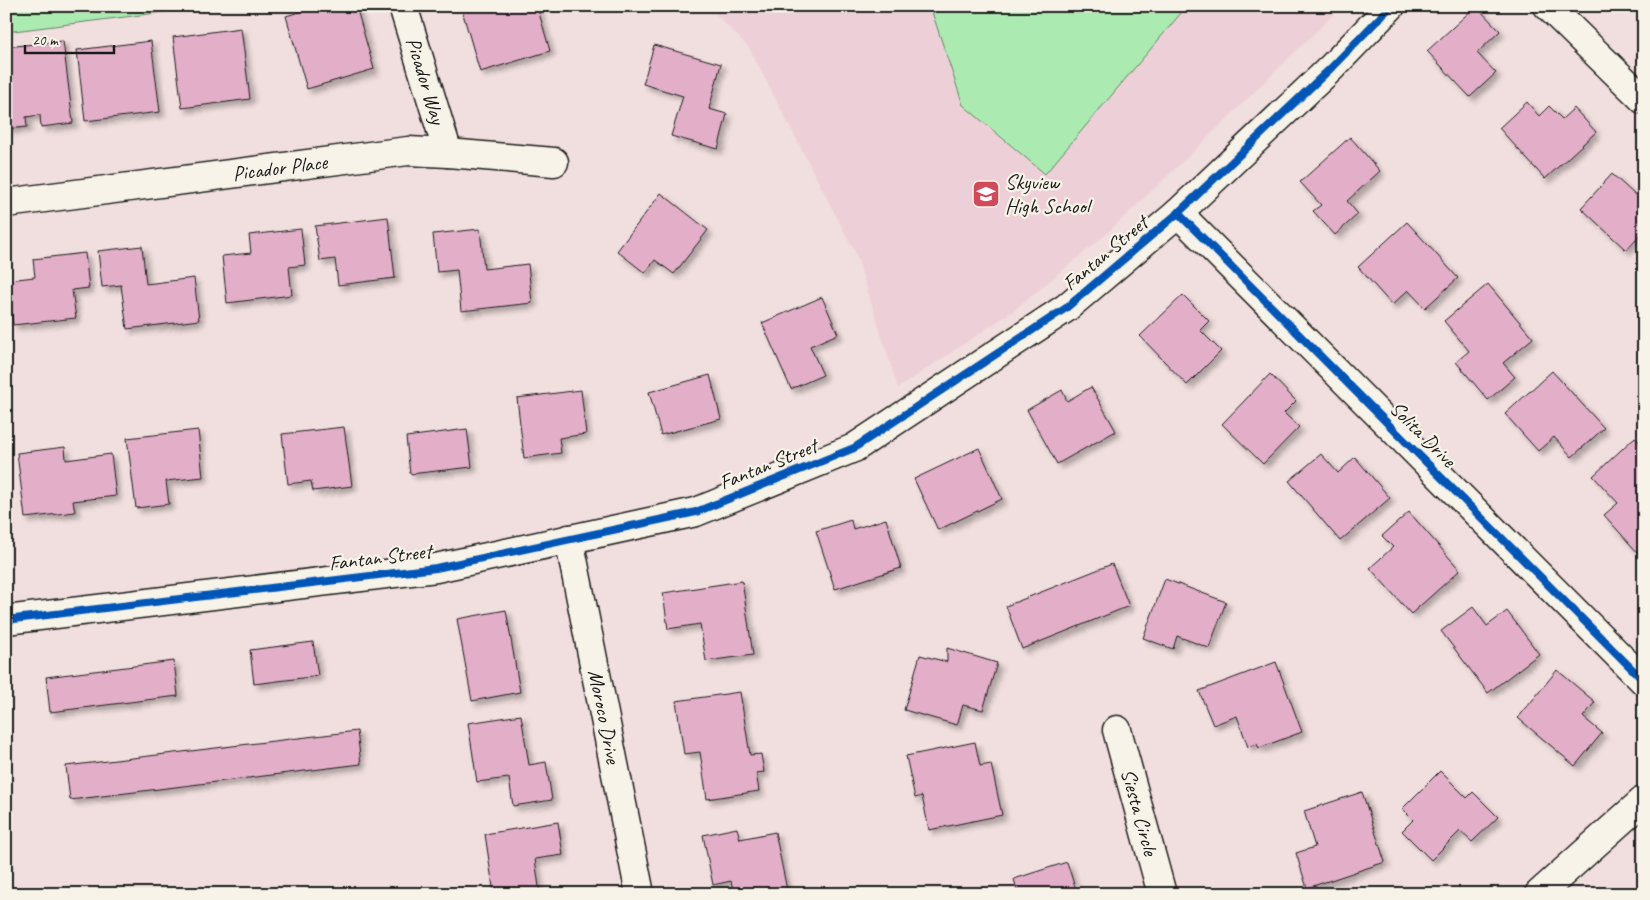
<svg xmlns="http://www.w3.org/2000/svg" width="1650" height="900" viewBox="0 0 1650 900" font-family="Caveat,sans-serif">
<defs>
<filter id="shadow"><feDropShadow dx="4.5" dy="4.5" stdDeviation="2.5" flood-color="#0004"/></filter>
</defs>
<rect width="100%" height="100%" fill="#f1dede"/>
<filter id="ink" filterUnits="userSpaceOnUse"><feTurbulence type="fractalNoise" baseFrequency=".02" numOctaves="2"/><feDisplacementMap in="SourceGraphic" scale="10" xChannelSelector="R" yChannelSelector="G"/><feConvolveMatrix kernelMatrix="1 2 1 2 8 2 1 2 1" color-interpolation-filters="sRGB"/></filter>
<g filter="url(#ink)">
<path fill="#edd0d7" d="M708 6H1342L1192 153 1104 236 1013 311 898 388 856 254 749 48Z"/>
<g fill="#abeab1" stroke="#648366">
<path d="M6 6H212L6 32Z"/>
<path d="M930 6H1187L1045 174 963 105Z"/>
</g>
<g fill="#e3aec8" stroke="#1c1c1c" filter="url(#shadow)">
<path d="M320 6H356L374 69 307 89 286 16Z"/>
<path d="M464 6H537L550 51 480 72 461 7Z"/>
<path d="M1476 6 1500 31 1477 53 1496 73 1470 97 1427 51Z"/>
<path d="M241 28 250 99 182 108 173 37Z"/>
<path d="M63 41 73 123 41 127 40 115 26 117 27 127 6 129V47Z"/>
<path d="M151 41 160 112 85 121 77 50Z"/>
<path d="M654 45 721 64 709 109 727 114 718 149 671 136 683 96 643 84Z"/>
<path d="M1527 102 1539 116 1549 106 1562 119 1574 108 1596 132 1545 179 1499 128Z"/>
<path d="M1350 137 1380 171 1347 201 1358 214 1335 235 1313 211 1321 205 1300 182Z"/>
<path d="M1612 174 1635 195 1644 185V230L1626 250 1581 208Z"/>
<path d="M661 193 708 230 674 274 655 260 645 273 617 251Z"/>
<path d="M388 217 395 278 338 285 335 259 320 261 315 226Z"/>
<path d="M1407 222 1458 278 1425 308 1408 290 1392 305 1358 267Z"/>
<path d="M301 229 305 265 289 267 292 295 227 303 222 256 251 253 249 235Z"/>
<path d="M480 229 484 269 528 264 532 303 461 311 457 270 437 272 433 234Z"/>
<path d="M142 246 146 284 194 278 199 320 127 329 121 285 102 287 98 251Z"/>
<path d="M85 253 89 288 72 290 76 318 13 325 8 280 35 277 33 259Z"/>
<path d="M1488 284 1533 338 1503 363 1515 377 1488 400 1456 362 1469 351 1444 321Z"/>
<path d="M1183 295 1209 321 1200 330 1221 351 1187 385 1140 336Z"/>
<path d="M822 297 838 334 810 346 823 375 791 389 762 323Z"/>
<path d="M1552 371 1604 428 1572 457 1554 437 1538 451 1505 414Z"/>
<path d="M1270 374 1296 401 1284 413 1299 427 1263 464 1222 424Z"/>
<path d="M710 375 721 419 661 435 649 392Z"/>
<path d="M1091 387 1116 431 1057 464 1027 410 1062 390 1067 401Z"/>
<path d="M581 390 586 434 559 438 561 453 524 458 517 398Z"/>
<path d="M344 427 352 486 313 491 311 481 288 484 282 434Z"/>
<path d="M467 429 472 467 410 474 406 437Z"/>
<path d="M198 430 203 477 166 481 169 504 136 508 127 438Z"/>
<path d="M1635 437 1644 447V548L1638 553 1604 515 1618 503 1593 476Z"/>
<path d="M65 447 66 460 111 454 116 496 73 501 75 512 25 518 17 453Z"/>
<path d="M979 448 1002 499 938 530 914 479Z"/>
<path d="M1321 454 1338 473 1355 457 1390 498 1340 541 1289 481Z"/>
<path d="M1409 512 1460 570 1411 614 1370 568 1393 547 1382 536Z"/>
<path d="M886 519 901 568 835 589 816 531 851 520 853 529Z"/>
<path d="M1112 564 1129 606 1022 649 1006 606Z"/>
<path d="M1165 579 1226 602 1209 648 1177 636 1173 649 1143 638Z"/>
<path d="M742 581 753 655 706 661 700 624 668 629 663 593Z"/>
<path d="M1473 607 1487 626 1507 611 1539 654 1488 693 1441 631Z"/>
<path d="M506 610 520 692 472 701 457 619Z"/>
<path d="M313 642 318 676 254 684 250 650Z"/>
<path d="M947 648 997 663 983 710 963 705 957 725 904 710 920 655 947 662Z"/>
<path d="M174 661 178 696 50 712 46 677Z"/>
<path d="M1276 662 1302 732 1259 748 1257 744 1248 747 1237 716 1213 725 1199 691Z"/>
<path d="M1557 670 1595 702 1583 717 1602 733 1575 766 1518 718Z"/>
<path d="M740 692 750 755 761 754 764 772 756 773 759 791 707 799 700 752 684 754 676 701Z"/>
<path d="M521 715 529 765 546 762 552 800 513 806 509 778 477 782 468 723Z"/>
<path d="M357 731 361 764 70 800 66 766Z"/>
<path d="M975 742 980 766 991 764 1002 815 929 830 922 796 915 798 906 756Z"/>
<path d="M1440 771 1467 798 1473 792 1498 817 1472 842 1460 831 1431 860 1402 831 1413 820 1402 809Z"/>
<path d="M1362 792 1385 862 1307 888 1296 853 1315 847 1304 811Z"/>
<path d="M558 822 563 855 535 859 540 894H494L485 834Z"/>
<path d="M737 828 740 839 775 832 787 890 769 894H734L731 881 713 885 703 835Z"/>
<path d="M1067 862 1077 894H1018L1014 879Z"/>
</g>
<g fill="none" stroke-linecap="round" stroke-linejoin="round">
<g stroke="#1c1c1c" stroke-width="31">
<g id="minor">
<path id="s1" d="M403 6 448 153"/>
<path d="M1548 6 1644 100"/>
<path id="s2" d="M6 203 408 151 448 153 554 162"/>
<path d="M1178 213 1644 681"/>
<path id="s3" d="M569 539 640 894"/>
<path d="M6 620 436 568 696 512 854 448 1066 308 1178 213 1331 68 1391 6"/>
<path id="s4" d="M1117 730 1162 894"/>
<path d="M1539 894 1644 800"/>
</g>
</g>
<use href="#minor" stroke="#f7f3e8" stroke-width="28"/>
<g stroke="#f7f3e8" stroke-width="11">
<g id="cycleway">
<path d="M1178 213 1644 681"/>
<path d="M6 620 436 568 696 512 854 448 1066 308 1178 213 1331 68 1391 6"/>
</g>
</g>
<use href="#cycleway" stroke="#0057b8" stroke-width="8"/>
</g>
</g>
<defs>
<g id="school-square" transform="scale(1.4375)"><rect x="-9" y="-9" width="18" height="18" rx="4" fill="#d1495b" stroke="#f7f3e8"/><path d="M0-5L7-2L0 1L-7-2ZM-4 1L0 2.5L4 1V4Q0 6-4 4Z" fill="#fff"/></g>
</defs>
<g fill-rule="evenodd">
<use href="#school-square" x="986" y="194"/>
</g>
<g text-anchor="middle" stroke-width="4.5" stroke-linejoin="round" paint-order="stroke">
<g font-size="21" fill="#1c1c1c" stroke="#f7f3e8">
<text dy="7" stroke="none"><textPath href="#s1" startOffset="78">Picador Way</textPath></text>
<text dy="7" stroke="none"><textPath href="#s2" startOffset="276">Picador Place</textPath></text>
<text transform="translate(1105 253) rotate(-40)" y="7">Fantan Street</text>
<text transform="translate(1423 434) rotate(45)" y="7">Solita Drive</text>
<text transform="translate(768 464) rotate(-22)" y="7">Fantan Street</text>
<text transform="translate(380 557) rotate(-7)" y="7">Fantan Street</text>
<text dy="7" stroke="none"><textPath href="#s3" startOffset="181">Moroco Drive</textPath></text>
<text dy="7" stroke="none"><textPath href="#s4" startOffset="85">Siesta Circle</textPath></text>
</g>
<g font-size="21" fill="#1c1c1c" stroke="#f7f3e8" text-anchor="start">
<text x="1005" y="189">Skyview<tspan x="1005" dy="24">High School</tspan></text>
</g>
</g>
<rect width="1650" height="900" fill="none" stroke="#f7f3e8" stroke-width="25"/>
<rect x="12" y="12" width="1625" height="875" fill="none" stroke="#1c1c1c" stroke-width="2" filter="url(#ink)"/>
<path d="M25 45v8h89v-8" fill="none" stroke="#1c1c1c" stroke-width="2.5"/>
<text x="32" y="45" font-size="15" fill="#1c1c1c" stroke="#f7f3e8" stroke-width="4" paint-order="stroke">20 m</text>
</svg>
